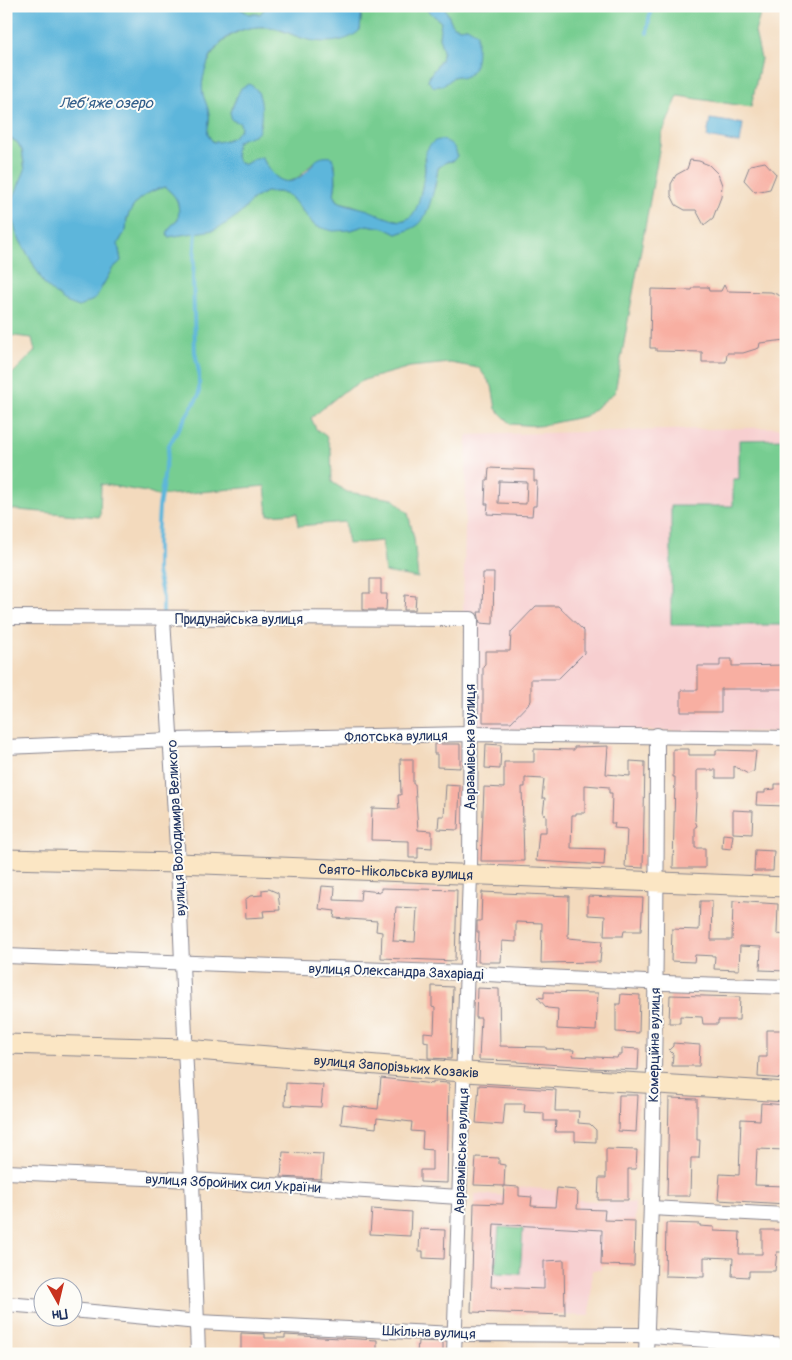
<svg xmlns="http://www.w3.org/2000/svg" width="792" height="1360" viewBox="0 0 792 1360" font-family="Pangolin,sans-serif">
<rect width="100%" height="100%" fill="#fdfcf7"/>
<filter id="ink" filterUnits="userSpaceOnUse"><feTurbulence type="fractalNoise" baseFrequency=".02" numOctaves="2"/><feDisplacementMap in="SourceGraphic" scale="10" xChannelSelector="R" yChannelSelector="G"/><feConvolveMatrix kernelMatrix="1 2 1 2 8 2 1 2 1" color-interpolation-filters="sRGB"/></filter>
<filter id="wash" filterUnits="userSpaceOnUse"><feTurbulence type="fractalNoise" baseFrequency=".0096" numOctaves="4" result="noise"/><feDisplacementMap in="SourceGraphic" scale="20" xChannelSelector="R" yChannelSelector="G"/><feGaussianBlur stdDeviation="1.12" result="paint"/><feColorMatrix in="noise" values="0 0 0 0 0 0 0 0 0 0 0 0 0 0 0 0 0 1.4 0 .05"/><feComposite in="paint" operator="in"/></filter>
<g filter="url(#wash)">
<rect width="100%" height="100%" fill="#f3dabd"/>
<g fill="#f7cfd0">
<path d="M786 427V732L481 729 476 723 478 614 463 612 467 435Z"/>
<path d="M519 1187 556 1190V1199L635 1203 634 1266 601 1265V1270H592L590 1316 471 1312 475 1194 519 1196Z"/>
</g>
<g fill="#77cd91" stroke="#497e78">
<path d="M235 6H267L260 14H249Z"/>
<path d="M364 6H423L441 22 439 37 443 51 441 60 430 75 428 81 434 87C443 86 448 83 453 77L458 76 467 27 460 28 453 26 444 6H765L761 11 755 32 761 59 751 107 678 96 662 134 615 392 586 416 539 426 511 424 496 409 492 386 479 368 450 363 410 367 364 380 343 392 311 418 316 429 326 436 331 450 332 482 347 492 393 499 408 513 414 538 418 578 385 572 382 541 348 544 345 522 298 526 297 513 268 515 265 486 157 496 146 492 101 484 100 517 6 509V384L10 376 35 351 32 338 6 335V136L17 142 22 150 25 171 13 199 17 235 45 285 95 299 112 269 121 261 118 244C120 239 124 234 126 230 127 226 126 222 127 218 133 202 148 190 165 187 178 198 180 203 178 220L171 226 168 237 196 232 241 213 253 199 266 192H279L290 196 315 226 351 230 367 225 385 228 397 234 408 230 435 187 438 168 446 162 453 161 424 157 425 171 420 198 417 210 410 218 401 221 385 218 352 205 339 202 334 195 336 182 335 163H312C291 190 277 187 262 157L254 159 244 165 237 160 235 152 237 142 245 137 253 136 261 124 260 98 237 96 230 112 240 123 241 128C234 139 226 142 213 142 211 139 208 137 207 132 206 128 209 126 209 122 211 110 202 100 202 89 202 52 235 20 272 28 288 31 304 42 320 41 333 40 347 33 360 30L362 8Z"/>
<path d="M786 439V625H671V506H733V479H739V440Z"/>
<path d="M499 1227 523 1229 520 1274 495 1273Z"/>
</g>
<g fill="#5db6db" stroke="#3c729c">
<path d="M6 6H235L249 14H260L267 6H364L362 8 360 30C345 45 318 44 299 37 290 34 279 28 270 27 255 26 242 28 229 36 220 43 212 51 208 62 203 77 199 88 206 103 208 108 210 115 209 121 208 132 205 132 213 142 225 142 234 139 241 128L240 123 232 120 230 112 241 88 249 84C252 86 254 87 256 89 264 99 262 122 258 133 251 137 244 137 237 142L235 152 237 160 244 165 254 159 262 157C271 175 284 192 304 174 315 164 314 155 332 157 337 169 336 183 334 195 336 197 336 200 338 201 342 204 362 208 368 210 393 220 412 233 420 196 422 188 424 179 425 170 425 162 423 155 428 148 436 133 456 141 457 156L453 161 446 162 438 168C436 183 430 209 422 221 417 228 405 231 397 234L385 228 367 225 351 230 333 231 315 226 290 196 279 192H266L253 199 241 213 227 223 214 230 168 237 167 233 171 226 178 220C180 203 178 198 165 187 148 190 133 202 127 218 126 222 127 226 126 230 124 234 120 239 118 244L121 261 112 269 95 299 79 307 63 301 45 285 17 235 11 213 13 199 25 170 22 150 17 142 6 136Z"/>
<path d="M423 6H444L453 26 460 28 467 27 477 33C476 49 481 74 461 78L458 76 453 77C448 83 443 86 434 87L428 81 430 75 441 60 443 51 439 37 441 22Z"/>
<path d="M710 119 743 124 740 143 707 137Z"/>
</g>
<g fill="none" stroke-linecap="round" stroke-linejoin="round">
<g stroke="#5db6db" stroke-width="4">
<path d="M647 33 651 6"/>
<path d="M163 614V598L157 572V542L159 507 169 445 199 395V372L195 352 193 276 196 232"/>
</g>
</g>
<g id="blocks">
<g fill="#f8afa2" fill-rule="evenodd">
<path d="M690 160 699 161 709 165 718 174 722 185 721 197 713 218 704 225 696 210H685L676 205 671 195V184L676 175 687 169Z"/>
<path d="M765 162 776 174 770 189 755 192 744 180 750 165Z"/>
<path d="M724 285 727 291 771 292 786 298V340L760 343 759 348 743 353H727L726 362H702V352L656 351V348H650L651 289 692 290 694 287H708L709 291H721Z"/>
<path d="M489 468 534 470V481H537L536 506H533L532 516 487 514 488 504H485L486 480H488ZM499 481 527 482 526 504 498 503Z"/>
<path d="M483 573H494L493 624 480 623 478 612H482Z"/>
<path d="M370 579H381V594H387L386 610H363V593H370Z"/>
<path d="M405 595 416 596 415 610H404Z"/>
<path d="M536 606H558L584 631V653L558 679H531V701L511 722H483V666L485 664V651H510L511 632Z"/>
<path d="M720 659H732V666L786 665V689H721V712H681V690H698V666H720Z"/>
<path d="M434 744H460V768L437 767V754H434Z"/>
<path d="M486 744 501 745 500 769 485 768Z"/>
<path d="M608 746 606 774 630 776V761L645 762 643 868 625 867 627 829 614 828 615 823H611L612 793H609V787L585 785V813H576V815H572L571 848 605 849 604 865 536 861 539 832H546V815L543 814 545 798H542L544 779 525 778V787H522L524 861H481L484 787 504 788V762H534V749L574 750V747Z"/>
<path d="M673 749H689V755H716V750L756 751 754 771 748 774 734 766V778H716V770H697V798L696 799 695 820 697 826 695 827V848H705V868H673L675 777H673Z"/>
<path d="M400 759H413V784H415L418 830 432 831V848L418 847V858H409V841L371 840 372 808 399 809 398 795H401Z"/>
<path d="M775 784H786V806L756 805 757 793H765V790L775 789Z"/>
<path d="M446 785 460 786 458 830 438 829 439 816H444Z"/>
<path d="M733 810 753 811 752 834 733 833Z"/>
<path d="M723 834 733 835 731 849 722 848Z"/>
<path d="M755 850 774 851 773 871H754Z"/>
<path d="M322 886 335 887 334 900 360 901 361 890 381 892V888L457 890 455 961 381 958 382 932 376 931 377 921 334 918 335 911 319 909ZM396 907 417 908 415 942 393 941Z"/>
<path d="M269 889 278 893 280 910 263 911 264 917 246 918 245 900 250 896 262 895V890Z"/>
<path d="M482 892 569 896 568 938 602 941 600 962 541 963 542 923 516 922V942L502 941 501 962H478L479 932H477V921H481Z"/>
<path d="M588 896 643 898 641 931H624L623 936H604L605 916 588 915Z"/>
<path d="M700 901H712L711 940H732L733 901 778 904 777 934 786 935V971L760 970 761 947 740 946 739 970 714 969 715 956 695 955 694 962 671 961 672 929 699 930Z"/>
<path d="M432 986 453 987 451 1059 428 1058V1042L424 1041V1032L434 1033 435 1008 432 1007Z"/>
<path d="M477 988 499 989 500 1046 546 1047V1049L574 1050 573 1056 617 1058 618 1055H622V1048L639 1049 638 1070 589 1068V1067L518 1062V1061L479 1060 481 1018H476Z"/>
<path d="M544 992 598 993 596 1031 557 1029 558 1009 547 1008 537 997 544 998Z"/>
<path d="M621 994 640 995 639 1033 616 1032V1004H620Z"/>
<path d="M670 995 740 997 739 1020H718V1024H703L702 1017 680 1016V1023H669Z"/>
<path d="M767 1030H786V1079L758 1077 759 1057H767Z"/>
<path d="M673 1043 700 1045 699 1066H672L673 1054 669 1050 673 1046Z"/>
<path d="M381 1078 433 1084V1082L449 1083 447 1183 420 1182V1170H432V1150L422 1149 423 1132 411 1131 412 1122 377 1118 376 1128 341 1124 343 1105 378 1109Z"/>
<path d="M286 1083 323 1085 321 1107 285 1105Z"/>
<path d="M479 1085 556 1090 555 1111H579L578 1123 590 1124 596 1130V1142L575 1141V1132H555L556 1121H544V1113L524 1112 525 1104H505L503 1125 476 1123Z"/>
<path d="M619 1095H638L636 1132 618 1131Z"/>
<path d="M669 1098 697 1099V1140H700L699 1158H691L690 1196H667Z"/>
<path d="M761 1103 786 1105V1150L757 1149 755 1185 786 1186V1204L718 1200 720 1174 739 1175 741 1119 760 1120Z"/>
<path d="M606 1149 637 1150 636 1169H628V1200H598L599 1178H606Z"/>
<path d="M283 1152 323 1154 321 1179 281 1177Z"/>
<path d="M476 1157 499 1158V1164L505 1165 504 1186 474 1185Z"/>
<path d="M504 1186 519 1187V1196L532 1197 531 1206 555 1207 557 1188 575 1190 578 1193 577 1209 605 1210 604 1220 635 1221 634 1266 601 1265 602 1230 494 1224 491 1287 544 1289V1261L564 1260 565 1315 471 1312 474 1203 503 1204Z"/>
<path d="M372 1209 411 1212 410 1236 370 1234Z"/>
<path d="M666 1223 700 1224V1226L714 1227V1231L740 1232 739 1254H762V1230H784L783 1252H777L775 1271H749V1277L732 1276 733 1258 704 1257V1277L665 1276Z"/>
<path d="M420 1229 445 1230 444 1259 423 1258V1251H419Z"/>
<path d="M241 1333 265 1334V1338H285V1335L377 1340V1354H289V1349H269V1353L241 1354Z"/>
<path d="M418 1341 443 1342V1354H417Z"/>
</g>
</g>
</g>
<g filter="url(#ink)">
<use href="#blocks" fill-opacity="0" stroke="#87848e" stroke-width="1"/>
<g fill="none" stroke-linecap="round" stroke-linejoin="round">
<g stroke="#87848e" stroke-width="16">
<g id="minor">
<path d="M6 617 471 619 470 875 454 1354"/>
<path d="M163 619 178 863 185 1037"/>
<path d="M6 747 171 740 470 734 786 738"/>
<path d="M6 956 467 973 665 983 786 987"/>
<path d="M185 1049 192 1180 198 1354"/>
<path d="M6 1172 192 1180 459 1197"/>
<path d="M651 1208 786 1215"/>
<path d="M6 1304 42 1307"/>
<path d="M72 1310 198 1322 455 1334 637 1335 786 1346"/>
<path d="M646 1354C654 1148 657 941 657 735"/>
</g>
</g>
<g stroke="#87848e" stroke-width="21">
<g id="secondary">
<path id="s1" d="M6 859 178 863 786 887"/>
<path id="s2" d="M6 1044 185 1049 450 1071 786 1092"/>
</g>
</g>
<use href="#minor" stroke="#fff" stroke-width="14"/>
<use href="#secondary" stroke="#fbe6c4" stroke-width="19"/>
</g>
</g>
<g text-anchor="middle" stroke-width="4" stroke-linejoin="round" paint-order="stroke">
<g font-size="14" fill="#1b2f5e" stroke="#fdfcf7">
<text x="239" y="624">Придунайська вулиця</text>
<text transform="translate(396 736) rotate(-1)" y="5">Флотська вулиця</text>
<text transform="translate(470 747) rotate(-90)" y="5">Авраамівська вулиця</text>
<text transform="translate(176 828) rotate(-93)" y="5">вулиця Володимира Великого</text>
<text dy="5" stroke="none"><textPath href="#s1" startOffset="390">Свято-Нікольська вулиця</textPath></text>
<text transform="translate(396 971) rotate(2)" y="5">вулиця Олександра Захаріаді</text>
<text transform="translate(654 1045) rotate(-89)" y="5">Комерційна вулиця</text>
<text dy="5" stroke="none"><textPath href="#s2" startOffset="391">вулиця Запорізьких Козаків</textPath></text>
<text transform="translate(461 1151) rotate(-88)" y="5">Авраамівська вулиця</text>
<text transform="translate(233 1183) rotate(3)" y="5">вулиця Збройних сил України</text>
<text transform="translate(429 1332) rotate(2)" y="5">Шкільна вулиця</text>
</g>
<g font-size="15" font-style="italic" fill="#325e8a" stroke="#fdfcf7">
<text x="106" y="108">Леб’яже озеро</text>
</g>
</g>
<rect width="792" height="1360" fill="none" stroke="#fdfcf7" stroke-width="25"/>
<g transform="translate(58 1302) rotate(172)"><circle r="24" fill="#fdfcf7" stroke="#a3aaba"/>
<path d="M0-4L9 19L0 12L-9 19Z" fill="#c8321e"/>
<text y="-8" font-size="14" font-weight="bold" text-anchor="middle" fill="#1b2f5e">Пн</text>
</g>
</svg>
